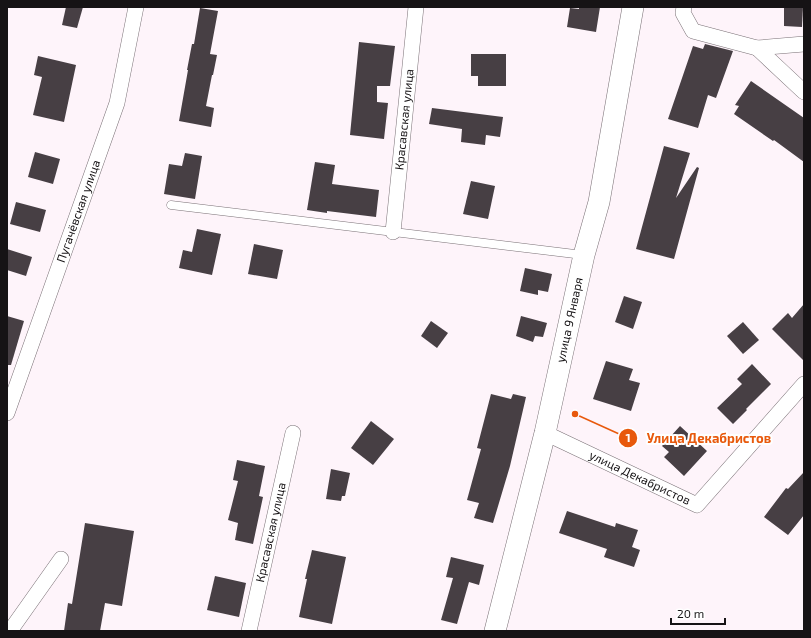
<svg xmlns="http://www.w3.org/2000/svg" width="811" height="638" viewBox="0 0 811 638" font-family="'Exo 2',sans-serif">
<rect width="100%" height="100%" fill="#fef4fa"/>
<g fill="#473f44">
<path d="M66 7H83L77 28 62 25Z"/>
<path d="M579 7H600L596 32 567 27 570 8 579 9Z"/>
<path d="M784 7H803L802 27 784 26Z"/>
<path d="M200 8 218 11 210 54 217 55 213 75H212L206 106 214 108 211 127 179 121 188 70H187L192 44H194Z"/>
<path d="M359 42 395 46 390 86H377V102L388 103 384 139 350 135Z"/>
<path d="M705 44 733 51 716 98 708 95 698 128 668 119 693 46 703 49Z"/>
<path d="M471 54H506V86H478V76H471Z"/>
<path d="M38 56 76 65 64 122 33 115 42 77 34 75Z"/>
<path d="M751 81 804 118V162L774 140 773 141 734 114 739 106 735 105Z"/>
<path d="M432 108 503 117 500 137 486 135 485 145 461 142 462 129 429 124Z"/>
<path d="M664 146 690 153 676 198 697 167 699 168 674 259 636 249Z"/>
<path d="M35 152 60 159 53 184 28 177Z"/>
<path d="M185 153 202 156 195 199 164 194 169 164 182 166Z"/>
<path d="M315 162 335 165 332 184 379 190 376 217 327 211V213L307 210Z"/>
<path d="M471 181 495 186 488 219 463 214Z"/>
<path d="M16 202 46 210 40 232 10 224Z"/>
<path d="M197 229 221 234 212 275 179 268 183 250 192 252Z"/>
<path d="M254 244 283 250 277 279 248 274Z"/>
<path d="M7 249 32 257 26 276 7 270Z"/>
<path d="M525 268 552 274 548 292 538 290V295L520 291Z"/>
<path d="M624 296 642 302 633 329 615 322Z"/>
<path d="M804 304V361L772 329 788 313 792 318Z"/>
<path d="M7 316 24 321 11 365H7Z"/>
<path d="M521 316 547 323 543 337 535 336 533 342 516 336Z"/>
<path d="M431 321 448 333 437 348 421 336Z"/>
<path d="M743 322 759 340 743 354 727 336Z"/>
<path d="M606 361 633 369 629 380 640 383 631 411 593 399Z"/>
<path d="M752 364 771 384 746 409 747 410 733 424 717 408 742 384 737 379Z"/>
<path d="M491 394 511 399 513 394 526 397 510 466 493 523 474 518 479 503 467 500 481 449 477 448Z"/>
<path d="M371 421 394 439 373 465 351 448Z"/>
<path d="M680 426 707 451 684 476 664 457 669 452 662 446Z"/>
<path d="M237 460 265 466 259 496 263 497 253 544 235 540 238 523 228 520 238 481 233 480Z"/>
<path d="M331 469 350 473 345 496H342L341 501 326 499Z"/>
<path d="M804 472V515L788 535 764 517 786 488 788 489Z"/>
<path d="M567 511 615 527 616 523 638 530 632 547 640 550 634 567 604 557 607 549 559 533Z"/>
<path d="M85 523 134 531 122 606 105 603 100 631H64L68 603 72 604Z"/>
<path d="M312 550 346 557 332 624 299 617 307 579H305Z"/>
<path d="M451 557 484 565 479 585 469 582 457 624 441 620 453 578 446 577Z"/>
<path d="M215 576 246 583 239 617 207 610Z"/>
</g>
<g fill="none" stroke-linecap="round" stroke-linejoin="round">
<g stroke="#7a7176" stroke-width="9">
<path id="service" d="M171 205 583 255"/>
</g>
<g stroke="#7a7176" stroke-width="16">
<g id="minor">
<path d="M684 7 683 13 693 31 757 48 804 44"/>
<path d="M757 48 804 92"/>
<path id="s1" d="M393 232 416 7"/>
<path id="s2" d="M7 413 117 103 136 7"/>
<path id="s3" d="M545 433 697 505 804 384"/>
<path d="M10 631 61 559"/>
<path id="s4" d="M249 631 293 433"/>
</g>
</g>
<g stroke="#7a7176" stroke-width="22">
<g id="secondary">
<path id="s5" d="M495 631 545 433 584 255 599 202 633 7"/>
</g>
</g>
<use href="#service" stroke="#fff" stroke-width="8"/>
<use href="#minor" stroke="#fff" stroke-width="15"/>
<use href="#secondary" stroke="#fff" stroke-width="21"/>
</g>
<g text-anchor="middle" stroke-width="4" stroke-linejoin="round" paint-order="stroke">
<g font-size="12" fill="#161315" stroke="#fff">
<text dy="4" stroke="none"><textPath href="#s1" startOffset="113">Красавская улица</textPath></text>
<text dy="4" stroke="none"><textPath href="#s2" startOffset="214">Пугачёвская улица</textPath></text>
<text dy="4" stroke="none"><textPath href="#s5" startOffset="320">улица 9 Января</textPath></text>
<text dy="4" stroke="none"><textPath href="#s3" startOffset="105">улица Декабристов</textPath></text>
<text dy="4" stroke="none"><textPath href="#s4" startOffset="101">Красавская улица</textPath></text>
</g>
</g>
<path fill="none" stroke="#e8590c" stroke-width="1.5" d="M575 414L628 438"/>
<g fill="#e8590c" stroke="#fff" stroke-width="1.5">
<circle cx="575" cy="414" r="4"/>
<circle cx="628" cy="438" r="10"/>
</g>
<g font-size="12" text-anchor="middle" font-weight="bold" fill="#fff">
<text x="628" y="442">1</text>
</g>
<g font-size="13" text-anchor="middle" font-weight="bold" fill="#e8590c" stroke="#fff" stroke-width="4" stroke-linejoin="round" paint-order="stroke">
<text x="709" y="443">Улица Декабристов</text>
</g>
<rect width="811" height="638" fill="none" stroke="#161315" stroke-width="16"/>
<path d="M671 618v6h54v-6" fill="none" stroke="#161315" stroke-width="2"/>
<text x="677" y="618" font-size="12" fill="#161315" stroke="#ffffff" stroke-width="3" paint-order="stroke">20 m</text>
</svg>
